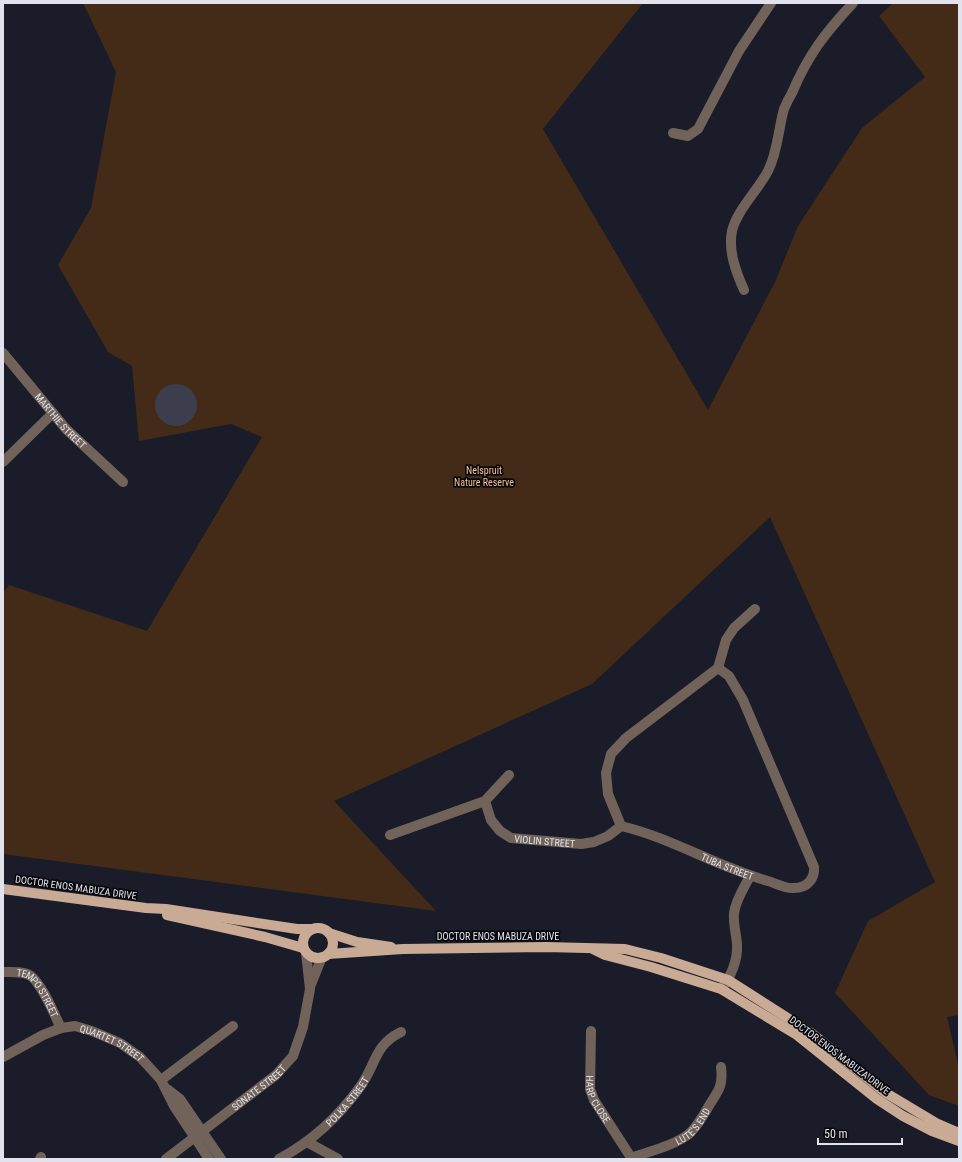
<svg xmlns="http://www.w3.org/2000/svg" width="962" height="1162" viewBox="0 0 962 1162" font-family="'Roboto Condensed',sans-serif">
<rect width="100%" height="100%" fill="#1b1c29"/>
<path fill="#432b18" d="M83 3H643L543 129 708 410 775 282 798 226 862 128 925 77 879 16 893 3H959V1015L947 1017 959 1068V1106L929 1095 835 993 868 921 935 882 770 517 592 684 334 801 436 911 3 854V592L9 585 147 631 262 437 231 424 139 441 132 366 108 352 58 265 91 208 116 72Z"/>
<circle fill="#3d3e4d" cx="176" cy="405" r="21"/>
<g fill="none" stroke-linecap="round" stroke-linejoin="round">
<g stroke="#716359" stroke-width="10">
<path d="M673 133 688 136 698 129 739 51 771 3"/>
<path d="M744 290C736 272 728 251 732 231 737 210 758 190 768 171 778 151 778 130 784 109 786 104 789 98 792 93 808 55 825 33 853 3"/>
<path id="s1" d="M3 353 66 429 123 482"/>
<path d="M3 462 53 413"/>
<path id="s2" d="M485 801 491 820 500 831 511 838 581 844 594 842 608 836 621 826"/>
<path id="s3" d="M621 826C672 838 717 867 768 881 775 883 786 889 794 888 807 888 815 879 814 867L743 700 729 676 718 668"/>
<path d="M621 826 608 794 606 773 611 754 626 738 718 668 726 640 734 628 755 609"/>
<path d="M390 835 485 801 509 775"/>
<path id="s4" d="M3 972C12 972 23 971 31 976 43 986 54 1014 61 1028"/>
<path d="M310 987 322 957"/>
<path d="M721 989C731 977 738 960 737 944 736 933 733 923 734 913 736 899 744 888 750 876"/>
<path id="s5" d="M591 1031 590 1089 594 1100 632 1159"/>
<path id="s6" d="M3 1057 43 1035 61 1028 75 1026 92 1031 120 1043 140 1057 161 1080 174 1106 209 1159"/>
<path d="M161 1080 233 1026"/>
<path d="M167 1089 180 1099 221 1159"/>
<path d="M307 1142 338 1159"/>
<path id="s7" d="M631 1158C650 1151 673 1146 689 1134 698 1126 704 1114 710 1104 720 1089 723 1084 721 1067"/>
<path d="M40 1159 41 1157"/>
<path id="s8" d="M166 1159 276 1075 293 1056 303 1027 310 989 306 953"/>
<path id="s9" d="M279 1159C311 1142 339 1116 360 1087 376 1065 374 1045 401 1032"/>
</g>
<g stroke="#c8aa95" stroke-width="10">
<path d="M3 889 146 908 166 909 297 929H313"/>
<path d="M167 915 265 937 303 948"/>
<circle cx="318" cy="943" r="15"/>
<path d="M329 933 357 942 391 947"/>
<path d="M593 949 605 955 651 967 721 989 797 1035 877 1099 903 1116 932 1131 959 1141"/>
<path d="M328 954 403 949 546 947 625 949 661 958 728 980 811 1033 886 1093 936 1123 959 1133"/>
</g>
</g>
<g text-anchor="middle" stroke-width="3.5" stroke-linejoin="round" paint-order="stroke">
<g font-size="10" fill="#e1e2ec" stroke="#07070c">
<text dy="4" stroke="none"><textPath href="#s1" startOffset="89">MARTHIE STREET</textPath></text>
<text dy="4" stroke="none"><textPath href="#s2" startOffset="81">VIOLIN STREET</textPath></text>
<text dy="4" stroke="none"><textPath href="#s3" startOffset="114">TUBA STREET</textPath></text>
<text transform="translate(76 887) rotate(8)" y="4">DOCTOR ENOS MABUZA DRIVE</text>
<text x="498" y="940">DOCTOR ENOS MABUZA DRIVE</text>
<text dy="4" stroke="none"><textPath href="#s4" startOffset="45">TEMPO STREET</textPath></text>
<text dy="4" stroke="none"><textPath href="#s6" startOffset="120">QUARTET STREET</textPath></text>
<text transform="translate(840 1055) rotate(37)" y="4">DOCTOR ENOS MABUZA DRIVE</text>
<text dy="4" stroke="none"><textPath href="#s8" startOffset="117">SONATE STREET</textPath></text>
<text dy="4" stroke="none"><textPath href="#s5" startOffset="70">HARP CLOSE</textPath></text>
<text dy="4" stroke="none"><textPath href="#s9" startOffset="90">POLKA STREET</textPath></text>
<text dy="4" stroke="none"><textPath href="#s7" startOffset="71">LUTE'S END</textPath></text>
</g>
<g font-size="10" fill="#f9c198" stroke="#07070c">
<text x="484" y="474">Nelspruit<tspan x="484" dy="12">Nature Reserve</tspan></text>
</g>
</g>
<rect width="962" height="1162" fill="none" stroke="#e1e2ec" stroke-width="8"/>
<path d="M818 1138v6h84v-6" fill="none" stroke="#e1e2ec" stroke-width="2"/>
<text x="824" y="1138" font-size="12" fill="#e1e2ec" stroke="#07070c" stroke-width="3" paint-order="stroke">50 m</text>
</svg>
